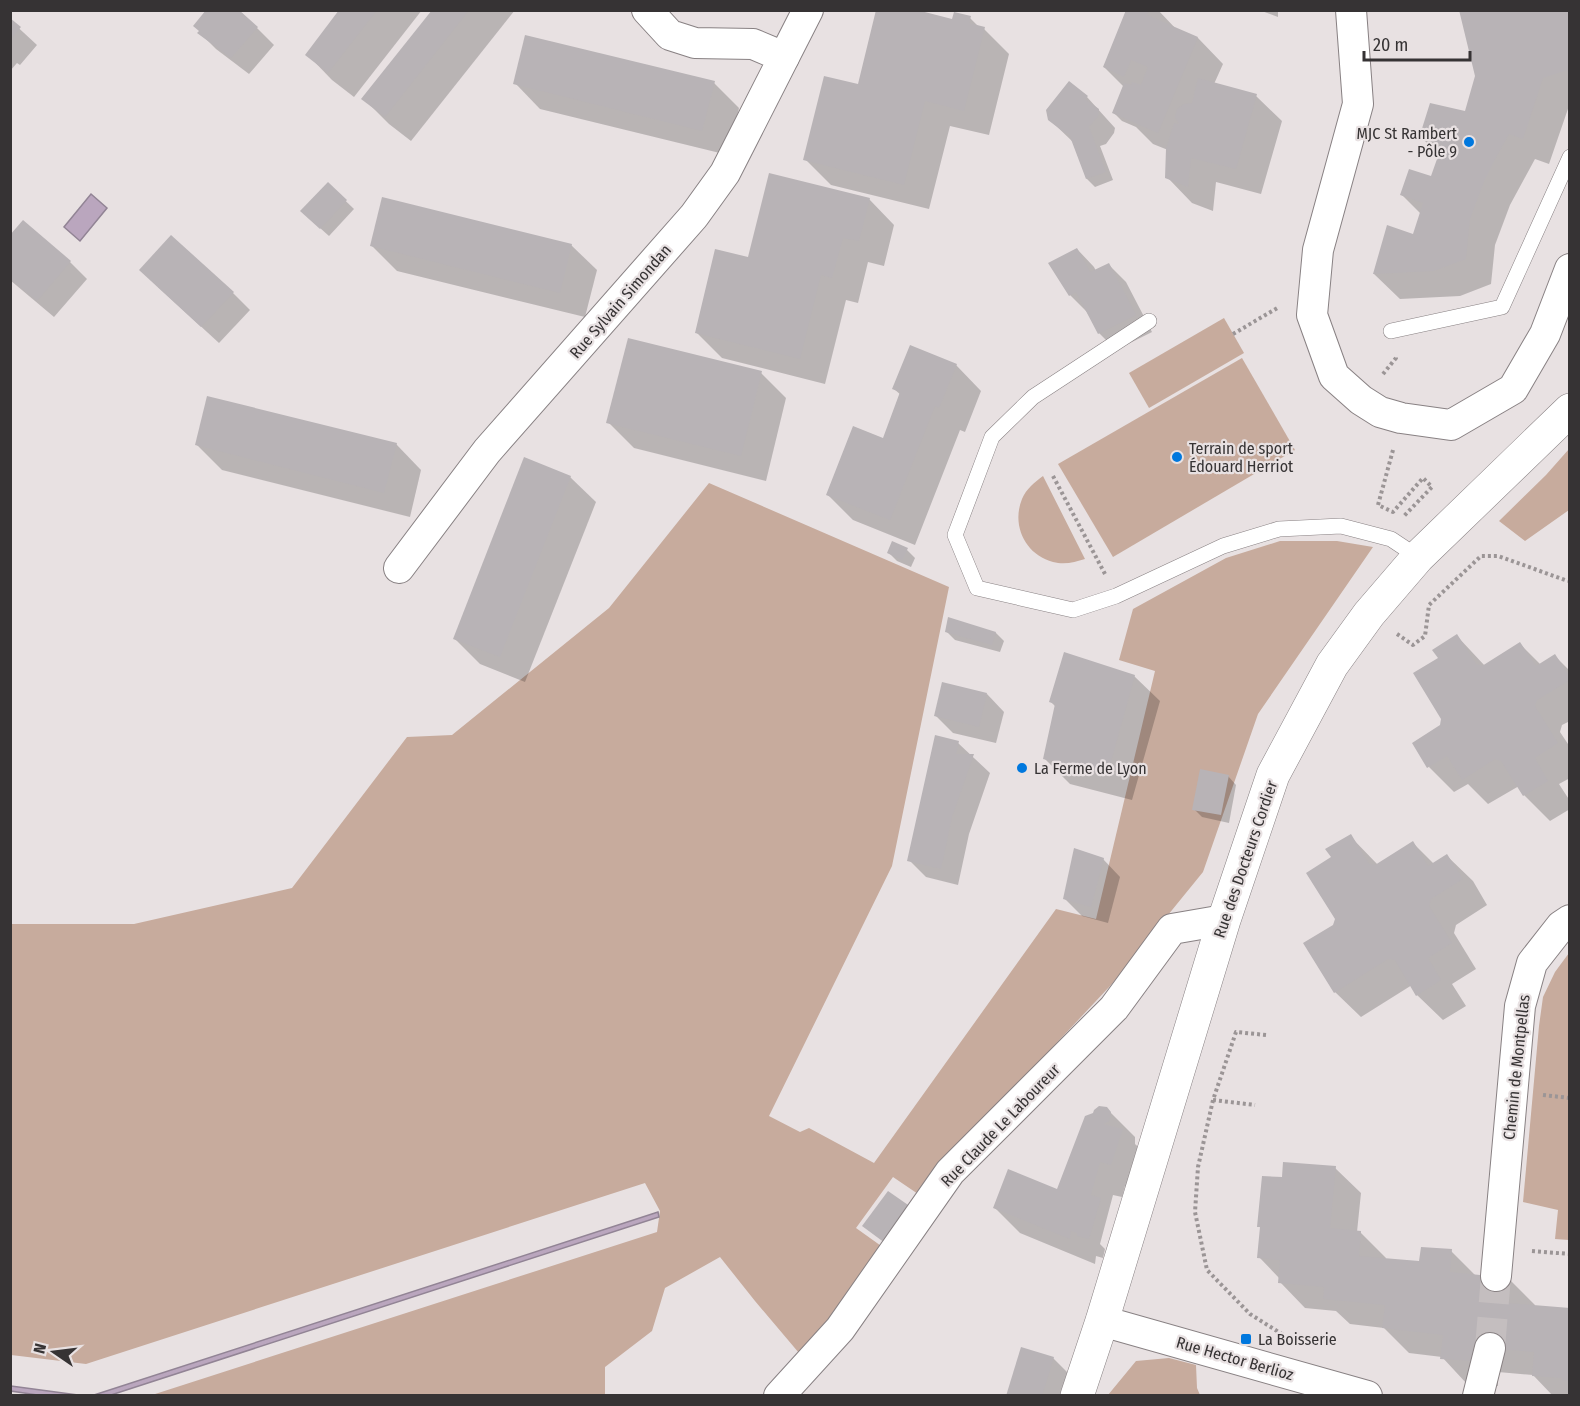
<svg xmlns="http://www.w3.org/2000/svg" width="1580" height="1406" viewBox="0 0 1580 1406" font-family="'Fira Sans Condensed',sans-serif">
<rect width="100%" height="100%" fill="#e8e1e2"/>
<g fill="#c7ab9d">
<path d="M1224 318 1244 353 1149 408 1129 373Z"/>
<path d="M1242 358 1295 450 1113 557 1058 464Z"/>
<path d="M1569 449V510L1525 541 1499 521 1546 475Z"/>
<path d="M1043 476 1085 559C1075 562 1065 565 1053 562 1026 555 1011 526 1022 499 1026 489 1035 482 1043 476Z"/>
<path d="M709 483 949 587 892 866 769 1116 800 1132 809 1128 874 1163 1056 909 1096 919 1155 671 1119 660 1133 609 1226 558 1280 541H1337L1373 547 1258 714 1203 872 1111 985 945 1162 921 1196 893 1177 856 1228 884 1248 828 1325 799 1353 755 1301 720 1257 665 1288 652 1331 605 1367V1395H152L657 1232 660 1211 645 1183 86 1364 11 1355V924H134L292 888 407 737 452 735 609 608Z"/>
<path d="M1569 953V1240L1555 1239 1558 1210 1523 1202 1539 1026 1543 997 1555 972Z"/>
<path d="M1169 1358 1196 1365 1197 1388 1200 1395H1108L1136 1361Z"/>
</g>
<g fill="#baa6be" stroke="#928495" stroke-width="1.5">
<path d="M91 194 107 208 80 241 64 227Z"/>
<path d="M658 1212 659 1217 111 1395H94Z"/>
<path d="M10 1386H11L78 1395 44 1396 11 1391Z"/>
</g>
<g fill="#0003">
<path d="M341 10H422L354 97 332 80 307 54Z"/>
<path d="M434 10H515L411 141 389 124 363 98Z"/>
<path d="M1128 10H1158L1177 30 1198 38 1223 64 1214 84 1256 96 1282 121 1261 194 1216 182 1213 211 1192 203 1167 177 1168 150 1153 144 1136 127 1122 121 1114 113 1124 87 1104 67Z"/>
<path d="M1259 10H1278V17Z"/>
<path d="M1570 10V103L1549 164 1535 159 1510 205 1495 245 1491 284 1460 296 1400 299 1374 274 1388 227 1413 236 1421 214 1402 195 1432 178 1440 156 1421 137 1466 112Z"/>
<path d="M970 18 980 28 984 29 1009 54 989 135 950 126 929 209 831 185 805 159 859 86 954 21Z"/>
<path d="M10 20 37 45 20 65 17 63 10 71Z"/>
<path d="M257 28 274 45 249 74 216 49 200 33Z"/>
<path d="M515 83H714L739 108 728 155 540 109Z"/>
<path d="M1069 83 1087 97 1115 128 1114 133 1106 144 1100 146 1113 180 1095 187 1087 179 1073 142 1049 119Z"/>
<path d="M328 184 354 209 329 236 310 219Z"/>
<path d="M869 199 894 225 884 266 868 262 858 303 846 300 825 384 722 358 696 332 749 259Z"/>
<path d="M10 238 70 262 87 279 54 317 10 280Z"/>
<path d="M371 245H571L597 270 585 317 397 271Z"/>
<path d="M1077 249 1094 267 1096 271 1109 265 1126 282 1152 332 1116 350 1099 333 1087 312 1070 295Z"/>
<path d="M158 287 233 293 250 310 219 343Z"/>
<path d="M956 365 981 391 965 432 960 430 915 545 853 520 828 495 884 440 901 395 894 389Z"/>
<path d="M761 373 786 398 766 481 634 448 608 422Z"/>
<path d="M396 444 421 470 410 517 222 470 197 445Z"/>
<path d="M570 477 596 502 525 682 480 664 454 638Z"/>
<path d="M907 550 915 558 911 567 897 561 889 553Z"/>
<path d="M949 619 996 633 1004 641 1000 652 955 640 946 631Z"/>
<path d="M1457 636 1485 666 1520 644 1541 665 1555 656 1570 671V721L1562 725 1560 732 1570 747V778L1559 784 1570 801V809L1550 821 1524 795 1519 786 1488 804 1468 784 1454 792 1429 767 1442 726 1440 659Z"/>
<path d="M1134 676 1160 701 1132 800 1070 784 1044 758 1056 707 1051 702Z"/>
<path d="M987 694 1004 712 996 743 953 733 936 716Z"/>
<path d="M958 743 990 773 969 834 958 885 926 877 909 860Z"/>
<path d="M1228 776 1236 785 1229 823 1202 817 1194 809Z"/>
<path d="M1350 836 1378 865 1413 843 1434 864 1447 856 1473 881 1487 905 1456 925 1454 933 1476 969 1452 984 1466 1006 1443 1020 1417 995 1412 985 1361 1017 1335 992V926L1337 918 1333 858Z"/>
<path d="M1103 859 1120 877 1108 923 1082 916 1064 898Z"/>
<path d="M1106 1108 1135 1137V1144L1148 1156 1137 1190 1125 1186 1122 1197 1113 1195 1100 1244 1105 1249 1103 1258 1096 1256 1095 1264 1020 1233 995 1208 1058 1191Z"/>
<path d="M1335 1168 1361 1193 1357 1232H1360L1386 1258 1385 1260 1421 1263 1451 1251 1476 1276 1509 1279 1535 1305V1307L1570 1310V1396H1553L1533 1375 1498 1372V1386L1467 1384 1442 1357 1409 1353 1384 1328 1350 1324 1336 1311 1305 1308 1280 1282V1279L1259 1257 1261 1229 1259 1226 1283 1179Z"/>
<path d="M1053 1358 1070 1375 1064 1396H1008Z"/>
</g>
<g fill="#b8b3b6">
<path d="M206 10H239L258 27 231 58 197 33 199 31 193 26Z"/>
<path d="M339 10H377L328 73 305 55Z"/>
<path d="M432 10H469L385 117 361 99Z"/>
<path d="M876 10H917L952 19 954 12 971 16 969 23 985 27 964 111 925 101 904 185 803 160 824 76 858 84Z"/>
<path d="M1126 10H1149L1147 15 1198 37 1158 133 1112 113 1124 83 1131 85 1132 82 1141 85 1148 67 1131 60 1124 77 1103 67Z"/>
<path d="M1459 10H1570V75L1567 70 1543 78 1523 139 1509 134 1494 161 1485 179 1470 219 1466 259 1434 271 1373 274 1387 225 1413 234 1423 203 1400 195 1409 169 1431 176 1442 145 1419 138 1430 103 1465 111 1475 76Z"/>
<path d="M10 18 21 27 10 40Z"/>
<path d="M525 35 715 81 702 131 513 84Z"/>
<path d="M1198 78 1257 94 1236 169 1191 158 1188 187 1165 178 1166 149 1174 123 1179 124 1175 117 1177 109 1184 104 1192 103Z"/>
<path d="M1069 81 1088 96 1085 99 1099 109 1098 116 1089 127 1106 172 1086 179 1069 134 1065 133 1048 120 1046 110Z"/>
<path d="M769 173 870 198 859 241 843 238 832 278 821 275 800 359 695 333 715 249 748 257Z"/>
<path d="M328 182 347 200 320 229 300 211Z"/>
<path d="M382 197 572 244 560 293 370 246Z"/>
<path d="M23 220 71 261 37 301 10 279V235Z"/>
<path d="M171 235 234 292 201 327 139 270Z"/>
<path d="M1077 248 1090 272 1109 263 1136 315 1098 334 1076 292 1069 296 1048 263Z"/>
<path d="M628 338 762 371 741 456 606 423Z"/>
<path d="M910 345 957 364 939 408 935 406 890 520 826 495 853 426 883 438 900 392 892 389Z"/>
<path d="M207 396 397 443 384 493 195 445Z"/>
<path d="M524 457 571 476 500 657 453 639Z"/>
<path d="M892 541 908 548 902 560 887 553Z"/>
<path d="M948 617 996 632 992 645 945 632Z"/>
<path d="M1457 634 1476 664 1482 666 1520 642 1536 666 1555 654 1570 677V680L1537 700 1535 706 1558 743 1535 758 1548 781 1523 796 1501 761 1495 759 1462 780 1447 756 1427 768 1412 743 1440 725 1441 719 1413 673 1438 658 1432 650Z"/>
<path d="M1064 652 1135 675 1107 776 1043 759 1055 704 1049 702Z"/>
<path d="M942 682 987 693 979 727 934 716Z"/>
<path d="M935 735 959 741 956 754H974L952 817 941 869 907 861Z"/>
<path d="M1200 769 1229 775 1221 815 1192 810Z"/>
<path d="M1351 834 1369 864 1375 865 1413 841 1428 866 1447 854 1463 879 1431 899 1429 906 1452 943 1428 958 1441 980 1416 996 1395 960 1388 959 1334 993 1303 943 1333 925 1335 919 1306 873 1331 857 1325 849Z"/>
<path d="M1074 848 1104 858 1091 907 1063 899Z"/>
<path d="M1099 1106 1107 1107 1111 1112 1109 1121 1103 1124 1123 1129 1111 1165 1100 1162 1091 1195 1101 1198 1089 1239 1077 1236V1233L1071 1231 1070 1239 993 1208 1008 1169 1057 1189 1085 1116 1093 1113 1094 1110Z"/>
<path d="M1283 1162 1336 1166 1330 1228 1361 1231 1359 1256 1419 1261 1421 1247 1452 1249 1450 1272 1510 1278 1508 1303 1570 1308V1381L1562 1380V1378L1532 1376 1534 1352 1473 1347V1361L1440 1359 1443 1335 1382 1328 1385 1305 1323 1299 1324 1287 1278 1283 1280 1260 1257 1258 1260 1227H1257L1262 1176 1282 1177Z"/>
<path d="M888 1191 911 1207 885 1243 862 1226Z"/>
<path d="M1021 1347 1054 1357 1042 1396H1006Z"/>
</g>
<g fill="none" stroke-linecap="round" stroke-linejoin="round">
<path stroke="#c4bebf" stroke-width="30" stroke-dasharray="30 15" stroke-linecap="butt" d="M1490 1348 1496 1276"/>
<g stroke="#888183" stroke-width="16">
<g id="service">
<path d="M1149 321 1033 397 992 437 955 535 977 588 1073 610 1116 596 1223 546 1279 529 1341 526 1391 539 1418 557"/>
<path d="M1391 331 1502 307 1570 157"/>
</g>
</g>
<g stroke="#888183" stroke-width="32">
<g id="minor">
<path d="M647 10 670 35 695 43 753 44 784 57"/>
<path d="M1351 10 1358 104 1318 250 1312 315 1334 376 1361 400 1380 412 1401 418 1451 425 1513 389 1545 334 1570 269"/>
<path d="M399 568 487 451 694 216 725 173 808 10"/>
<path d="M1496 1276 1520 1006 1532 963 1561 926 1570 920"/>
<path d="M1102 1321 1367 1396"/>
<path d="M779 1396 840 1329 950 1172 1114 1008 1172 929 1224 920"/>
<path d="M1478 1396 1490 1348"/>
</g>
</g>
<g stroke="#888183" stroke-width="34">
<path id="tertiary" d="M1077 1396 1102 1321 1224 920 1273 775 1332 665 1369 614 1418 557 1570 410"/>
</g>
<g stroke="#9b9596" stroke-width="4" stroke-dasharray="3 3" stroke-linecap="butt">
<path d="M1233 334 1279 307"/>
<path d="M1383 374 1396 358V356"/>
<path d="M1393 450 1378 505 1393 512 1423 478 1432 487 1403 517"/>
<path d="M1053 476 1105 574"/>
<path d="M1397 634 1413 645 1425 636 1429 605 1481 556H1498L1568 581"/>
<path d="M1266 1035 1236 1032 1213 1100 1198 1167 1195 1212 1207 1270 1250 1314 1285 1336"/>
<path d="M1543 1095 1570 1098"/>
<path d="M1213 1100 1255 1105"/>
<path d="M1532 1251 1570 1254"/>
</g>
<use href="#service" stroke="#fff" stroke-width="15"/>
<use href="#minor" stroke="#fff" stroke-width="30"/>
<use href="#tertiary" stroke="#fff" stroke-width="33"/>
</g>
<g fill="#0078de" stroke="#e8e1e2" stroke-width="2">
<circle cx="1469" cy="142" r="6"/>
<circle cx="1177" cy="457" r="6"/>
<circle cx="1022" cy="768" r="6"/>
<rect x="1240" y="1333" width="12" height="12" rx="3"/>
</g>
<g text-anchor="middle" stroke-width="4.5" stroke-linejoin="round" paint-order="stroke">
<g font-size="16" fill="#363334" stroke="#e8e1e2" text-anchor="start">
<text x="1457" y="139" text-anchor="end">MJC St Rambert<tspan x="1457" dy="18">- Pôle 9</tspan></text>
<text x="1189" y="454">Terrain de sport<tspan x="1189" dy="18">Édouard Herriot</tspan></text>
<text x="1034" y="774">La Ferme de Lyon</text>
<text x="1258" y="1345">La Boisserie</text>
</g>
<g font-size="16" fill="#363334" stroke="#e8e1e2">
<text transform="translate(620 301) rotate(-49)" y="6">Rue Sylvain Simondan</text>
<text transform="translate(1245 859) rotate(-71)" y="6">Rue des Docteurs Cordier</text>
<text transform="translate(1516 1067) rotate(-84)" y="6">Chemin de Montpellas</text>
<text transform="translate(1000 1125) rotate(-46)" y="6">Rue Claude Le Laboureur</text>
<text transform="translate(1235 1358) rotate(16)" y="6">Rue Hector Berlioz</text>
</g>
</g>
<rect width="1580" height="1406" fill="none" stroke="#363334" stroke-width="24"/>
<g transform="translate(54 1352) rotate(284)" stroke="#e8e1e2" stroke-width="4.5" paint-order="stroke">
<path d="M0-4.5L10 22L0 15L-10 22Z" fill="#363334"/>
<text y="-9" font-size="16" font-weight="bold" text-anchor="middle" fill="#363334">N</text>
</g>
<path d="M1364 51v9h106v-9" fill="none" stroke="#363334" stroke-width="3"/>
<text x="1373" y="51" font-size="18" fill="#363334" stroke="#e8e1e2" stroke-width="4.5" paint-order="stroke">20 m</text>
</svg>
